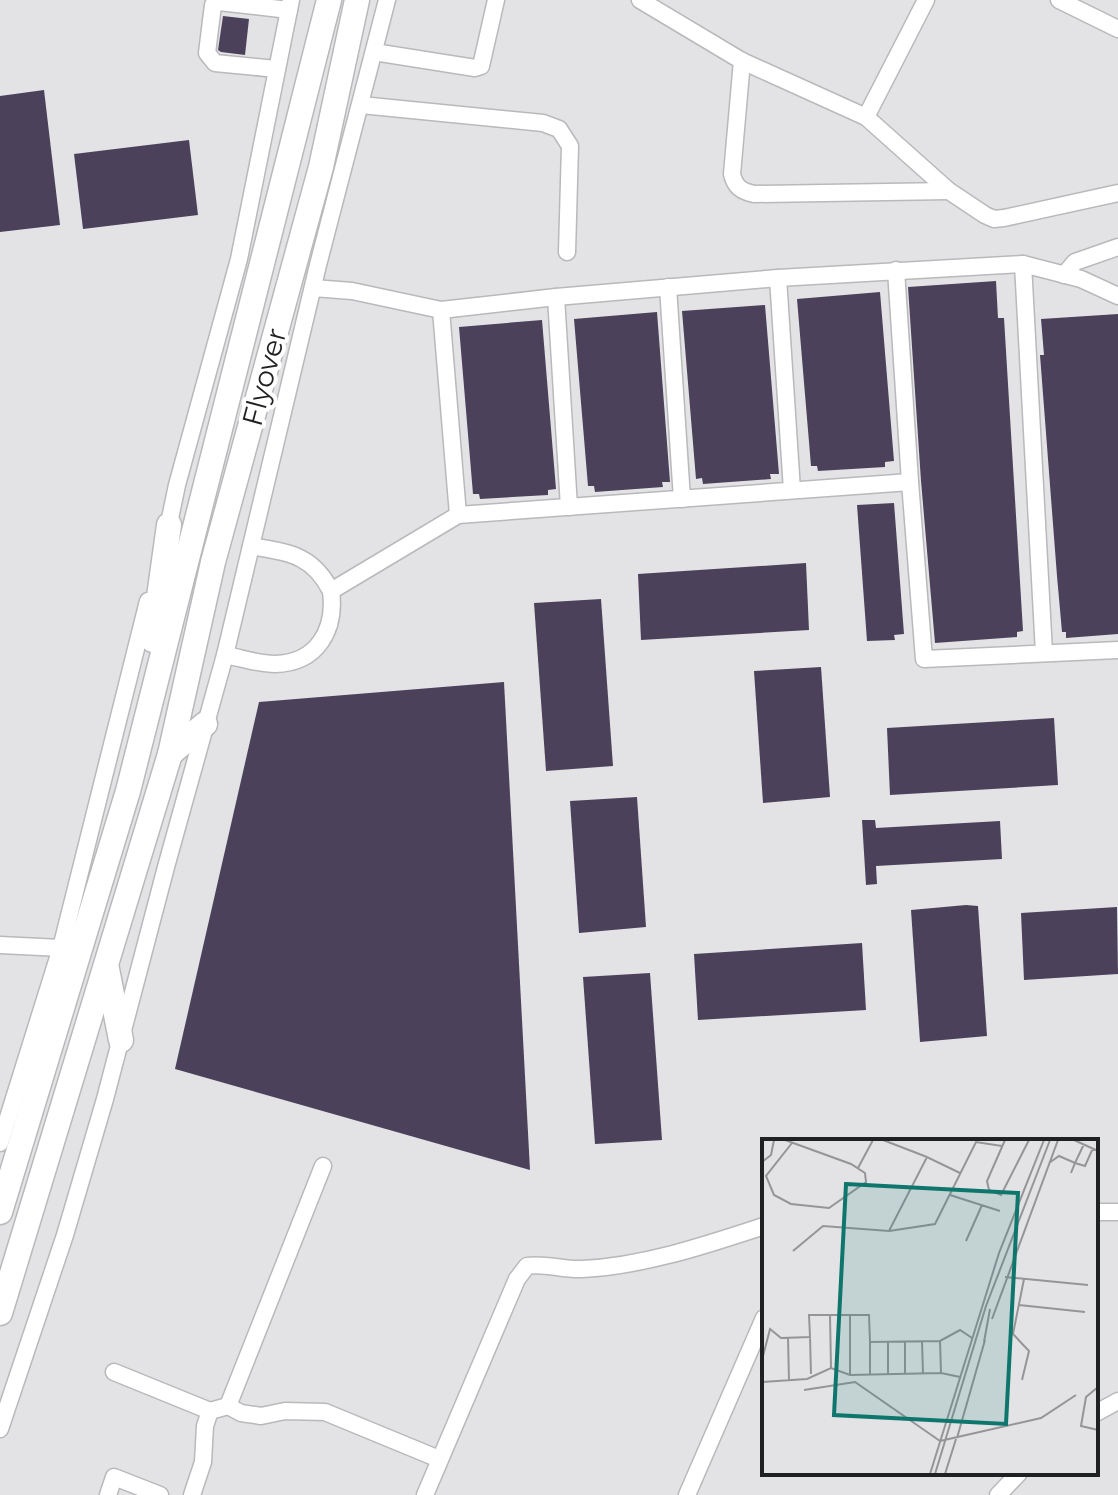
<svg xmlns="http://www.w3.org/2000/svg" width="1118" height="1495" viewBox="0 0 1118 1495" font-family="Montserrat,sans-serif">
<rect width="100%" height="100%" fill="#e3e3e6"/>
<g fill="#4c415a">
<path d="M223 16 249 19 245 55 221 52 218 50Z"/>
<path d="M44 90 60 225 0 232V96Z"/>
<path d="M189 140 198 215 83 229 74 154Z"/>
<path d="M996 281 998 318H1004L1023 631 1017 632V637L935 643 921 481 908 287Z"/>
<path d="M880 292 894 461 885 462V467L818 471 817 466H811L797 299Z"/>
<path d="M765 305 779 474H770L771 479 703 484 702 478 696 479 682 311Z"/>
<path d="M657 312 670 482H662L663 487 595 492 594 486H588L574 319Z"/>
<path d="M1118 314V634L1066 638V632H1062L1057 576 1040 355H1044L1041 319Z"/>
<path d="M542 320 556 489 548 490V495L480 499 479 494H473L459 327Z"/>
<path d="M894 503 904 634 894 635 895 640 867 641 857 505Z"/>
<path d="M806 563 809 630 641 640 638 574Z"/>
<path d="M601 599 613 766 546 771 534 603Z"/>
<path d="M821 667 830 797 763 803 754 671Z"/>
<path d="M504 682 530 1170 175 1069 259 702Z"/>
<path d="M1054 718 1058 785 890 795 887 728Z"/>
<path d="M637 797 646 927 579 933 570 801Z"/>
<path d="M862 820H875L876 828 1000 821 1002 859 876 866 877 884 866 885Z"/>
<path d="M966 905 978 906 987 1036 920 1042 911 910Z"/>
<path d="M1117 907 1118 974 1024 980 1021 913Z"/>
<path d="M862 943 866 1010 698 1020 694 954Z"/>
<path d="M650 973 662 1140 595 1144 583 977Z"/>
</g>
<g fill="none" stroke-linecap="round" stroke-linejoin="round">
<g stroke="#b9b9bc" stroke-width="19">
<g id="minor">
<path d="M640 0 742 61 866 117 949 191 985 215 994 219 1004 218 1118 193"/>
<path d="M1059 0 1118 29"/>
<path d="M374 52 475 68 481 66 496 0"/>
<path d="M742 61 732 174C735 187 741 191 754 194L949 191"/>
<path d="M276 69 215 63 207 53 213 5 219 2 289 10"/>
<path d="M361 105 543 123 559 129 570 146 567 252"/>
<path d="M866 117 926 0"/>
<path d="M1023 264 1044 653"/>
<path d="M896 270 910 482"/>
<path d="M1064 275 1075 262 1118 247"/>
<path d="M778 278 792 490"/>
<path d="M668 287 682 499"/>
<path d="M313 288 352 291 441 310 556 297 778 278 1023 264 1081 279 1118 296"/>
<path d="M556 297 569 507"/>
<path d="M441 310 458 515"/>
<path d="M167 533 177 485 239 259 291 0"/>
<path d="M251 546C289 553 312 554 331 591L458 515 910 482 924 659 1118 650"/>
<path d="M225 655C242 658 258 664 275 664 318 663 336 629 331 591"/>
<path d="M0 945 61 948"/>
<path d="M0 1143 61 948 148 601"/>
<path d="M1096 1212H1118"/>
<path d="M114 1372 210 1411 228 1406 241 1413 261 1416 285 1411 325 1412 439 1459"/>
<path d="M228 1406 323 1166"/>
<path d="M1096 1413 1118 1401"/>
<path d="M0 1429 65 1235 105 1099 166 867 225 655 318 265 387 0"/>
<path d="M108 1495 114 1477 160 1495"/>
<path d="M192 1495 203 1462 205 1426 210 1411"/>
<path d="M425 1495 517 1279 527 1266C545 1263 563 1270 582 1269 644 1266 706 1245 764 1226"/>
<path d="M687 1495 764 1318"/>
<path d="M998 1495 1019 1473"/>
</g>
</g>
<g stroke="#b9b9bc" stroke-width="27">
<g id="highway">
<path d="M153 640 169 525"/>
<path d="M170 754 205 724"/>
<path d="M107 969 121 1040"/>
<path d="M0 1212 128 791 329 0"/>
<path d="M0 1313 170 754 213 562 321 167 357 0"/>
</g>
</g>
<use href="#minor" stroke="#fff" stroke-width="16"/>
<use href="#highway" stroke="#fff" stroke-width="24"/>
</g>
<g text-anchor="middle" stroke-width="8" stroke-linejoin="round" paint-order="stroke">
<g font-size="28" fill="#202122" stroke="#fff">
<text transform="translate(264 377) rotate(-75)" y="10">Flyover</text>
</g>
</g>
<g transform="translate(762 1139)">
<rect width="336" height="336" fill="#e3e3e6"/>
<path fill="none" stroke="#959598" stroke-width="2" d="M23 1 89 25 103 34 104 43 67 69 29 65 12 56 4 37 30 4M121 1 165 18M243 1 225 42 227 51 239 56 267 1M312 1 336 12M0 23 9 16 12 1M287 24 297 17 313 24 322 5M96 29 111 1M309 34 313 24 323 27 331 9M188 56 238 72M127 92 173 85 214 3 240 7M204 102 220 66M31 112 61 87 127 92 165 18 198 34M243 138 326 146M257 166 323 173M68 176 69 229M88 176V236M230 180 296 1M48 198 49 235M26 199 27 242M143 202V235M160 202 161 235M178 202 179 234M108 203V236M126 203V236M222 203 228 170M0 221 8 190 19 199 48 198 47 176H107L108 203 178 202 198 191 210 199M260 241 267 212 251 195 262 140M0 243 45 240 69 229 88 236 179 234 198 238M336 248 324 258 319 287 336 291M42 251 93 243 178 302M195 299 223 201M178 302 279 279 314 256M168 335 237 114 282 1M173 335 224 167 288 1M183 335 194 300"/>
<path fill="#0f766e" fill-opacity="0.15" stroke="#0f766e" stroke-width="4" d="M84 45 256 54 244 285 72 276Z"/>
<rect width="336" height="336" fill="none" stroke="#202122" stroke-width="4"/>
</g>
</svg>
